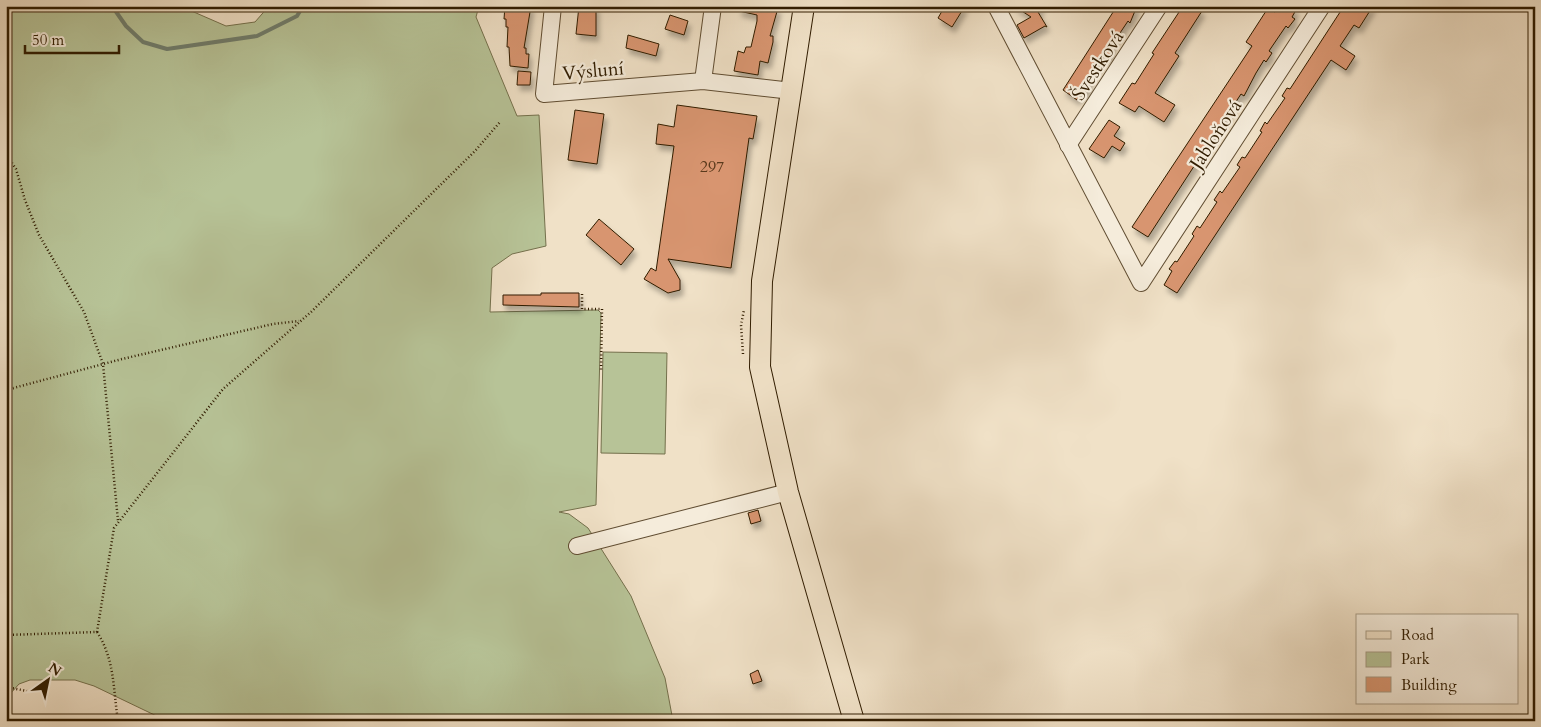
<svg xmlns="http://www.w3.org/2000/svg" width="1541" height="727" viewBox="0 0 1541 727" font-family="Cardo,serif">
<defs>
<filter id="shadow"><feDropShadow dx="3" dy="5.5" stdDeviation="2.5" flood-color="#0004"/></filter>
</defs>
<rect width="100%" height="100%" fill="#f0e1c7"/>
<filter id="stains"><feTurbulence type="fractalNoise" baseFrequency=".004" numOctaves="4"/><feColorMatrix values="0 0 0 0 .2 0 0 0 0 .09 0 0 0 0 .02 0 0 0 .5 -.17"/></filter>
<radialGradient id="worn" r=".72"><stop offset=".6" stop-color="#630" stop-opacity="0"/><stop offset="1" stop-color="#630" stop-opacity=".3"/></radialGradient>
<g fill="#b7c397" stroke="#74704c">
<path d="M6 6H180L226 26 255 22 269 6H479L476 17 517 116 539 115 546 246 512 254 492 268 490 312 598 310 601 313 596 505 559 512 569 514 588 528 631 596 665 678 673 721H167L94 686 75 680H30L19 684 11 693 6 715Z"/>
<path d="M603 352 667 353 665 454 601 453Z"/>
</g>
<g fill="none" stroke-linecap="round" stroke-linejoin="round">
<path stroke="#707d6c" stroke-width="4" d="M112 6 126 26 143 42 167 49 257 36 297 16 303 6"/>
</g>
<g fill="#d89570" stroke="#301c00" filter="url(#shadow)">
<path d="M505 6H531L524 48H526V54H529L528 68 510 66 509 47H507L508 27H506V19H504Z"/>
<path d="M579 6H596V36L576 34Z"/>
<path d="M739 6 778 8 770 36H773V42L768 63 760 61 758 75 734 71 738 51 744 53 746 47H751L757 21V15L739 11Z"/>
<path d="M945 6H965L952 27 938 18Z"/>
<path d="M1014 6H1042L1038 12 1047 27 1045 26 1024 38 1017 25 1031 17Z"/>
<path d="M1117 6H1137L1130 23 1128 21 1110 48 1113 50 1107 59 1104 57 1087 84 1090 85 1084 94 1081 93 1077 100 1063 90Z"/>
<path d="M1183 6H1195L1202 11 1175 53 1179 56 1155 93 1175 105 1164 122 1139 106 1135 112 1119 103 1132 83 1135 84 1154 54 1152 53Z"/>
<path d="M1279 6H1290L1296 10 1292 17 1295 19 1288 28 1286 26 1269 51 1272 53 1266 62 1264 60 1256 73 1244 96 1241 94 1148 237 1132 227 1252 46 1246 42 1268 8 1275 12Z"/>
<path d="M1344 6H1373L1359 28 1354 25 1340 46 1355 56 1346 70 1331 60 1177 293 1164 285 1172 271 1169 269 1175 261 1177 262 1194 236 1192 234 1197 226 1200 228 1217 202 1214 200 1220 191 1222 193 1240 167 1237 165 1242 157 1245 158 1262 132 1260 131 1265 122 1267 124 1285 98 1282 96 1287 88 1290 89Z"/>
<path d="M670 15 688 21 684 35 665 29Z"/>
<path d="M628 35 659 44 656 56 626 48Z"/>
<path d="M518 71 531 72 530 85H517Z"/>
<path d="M677 105 757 116 753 139 749 138 731 268 668 259 680 280V290L668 293 644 279 651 268 656 271 674 146 656 144 658 124 674 127Z"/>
<path d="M575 110 604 114 597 164 568 160Z"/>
<path d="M1109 120 1120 127 1114 136 1125 143 1120 151 1112 146 1104 158 1089 149Z"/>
<path d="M599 219 634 249 621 265 586 235Z"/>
<path d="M541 293H579V307L503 305V295H541Z"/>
<path d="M758 510 761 521 751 524 748 513Z"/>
<path d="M758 670 762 681 753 684 750 674Z"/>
</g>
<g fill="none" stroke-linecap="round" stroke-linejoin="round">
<g stroke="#604d32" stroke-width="18">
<g id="minor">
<path d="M553 6 544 94 703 81 792 91"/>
<path d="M996 6 1141 283 1322 6"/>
<path d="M703 81 713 6"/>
<path d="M1068 145 1159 6"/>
<path d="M577 546 788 492"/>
</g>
</g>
<g stroke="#301c00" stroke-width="22">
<path id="major" d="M804 6 762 281 760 367 788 492 854 721"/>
</g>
<g stroke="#301c00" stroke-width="2.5" stroke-dasharray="1 2.5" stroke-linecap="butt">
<path d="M6 154 16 169 25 200 39 235 84 312 103 364 118 521"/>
<path d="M582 294V309H602L601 371"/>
<path d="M743 354 741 325 744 310"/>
<path d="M6 390 122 359 273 324 299 321"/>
<path d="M97 632C115 660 113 689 118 721"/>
<path d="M6 635 97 632 114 528 223 389 311 312 475 151 500 122"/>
<path d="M6 687 27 691"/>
</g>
<use href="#minor" stroke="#f5ecdb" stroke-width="16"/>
<use href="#major" stroke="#f0e1c7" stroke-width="20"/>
</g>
<g text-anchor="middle" stroke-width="4.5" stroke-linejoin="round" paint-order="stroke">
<g font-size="16" fill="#5a3a1c">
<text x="712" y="172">297</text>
</g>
<g font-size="19" fill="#301c00" stroke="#f5ecdb">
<text transform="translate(1097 65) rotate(-57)" y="7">Švestková</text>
<text transform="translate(593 70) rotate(-5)" y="7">Výsluní</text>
<text transform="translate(1215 134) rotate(-57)" y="7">Jabloňová</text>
</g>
</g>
<rect width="1541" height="727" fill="none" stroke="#f0e1c7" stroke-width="25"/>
<rect x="8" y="8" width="1526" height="712" fill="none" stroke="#301c00" stroke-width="2.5"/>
<rect x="12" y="12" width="1516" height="702" fill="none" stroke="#301c00"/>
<rect x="1356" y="614" width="162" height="90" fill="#f5ecdb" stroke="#a69983"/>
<rect x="1366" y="631" width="25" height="8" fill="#f0e1c7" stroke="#a69983"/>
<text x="1401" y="640" font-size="15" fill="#301c00">Road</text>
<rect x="1366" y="652" width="25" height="15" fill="#b7c397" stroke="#a69983"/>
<text x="1401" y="664" font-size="15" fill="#301c00">Park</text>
<rect x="1366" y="677" width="25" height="15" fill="#d89570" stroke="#a69983"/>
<text x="1401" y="690" font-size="15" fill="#301c00">Building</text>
<g transform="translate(48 680) rotate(33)" stroke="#f5ecdb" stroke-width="4" paint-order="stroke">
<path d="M0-4L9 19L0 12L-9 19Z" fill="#301c00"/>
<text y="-8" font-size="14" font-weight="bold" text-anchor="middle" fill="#301c00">N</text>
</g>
<path d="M25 45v8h94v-8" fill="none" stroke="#301c00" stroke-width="2.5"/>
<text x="32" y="45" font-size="15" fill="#301c00" stroke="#f5ecdb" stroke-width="4" paint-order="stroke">50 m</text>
<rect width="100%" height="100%" filter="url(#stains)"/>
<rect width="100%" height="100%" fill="url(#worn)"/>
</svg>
